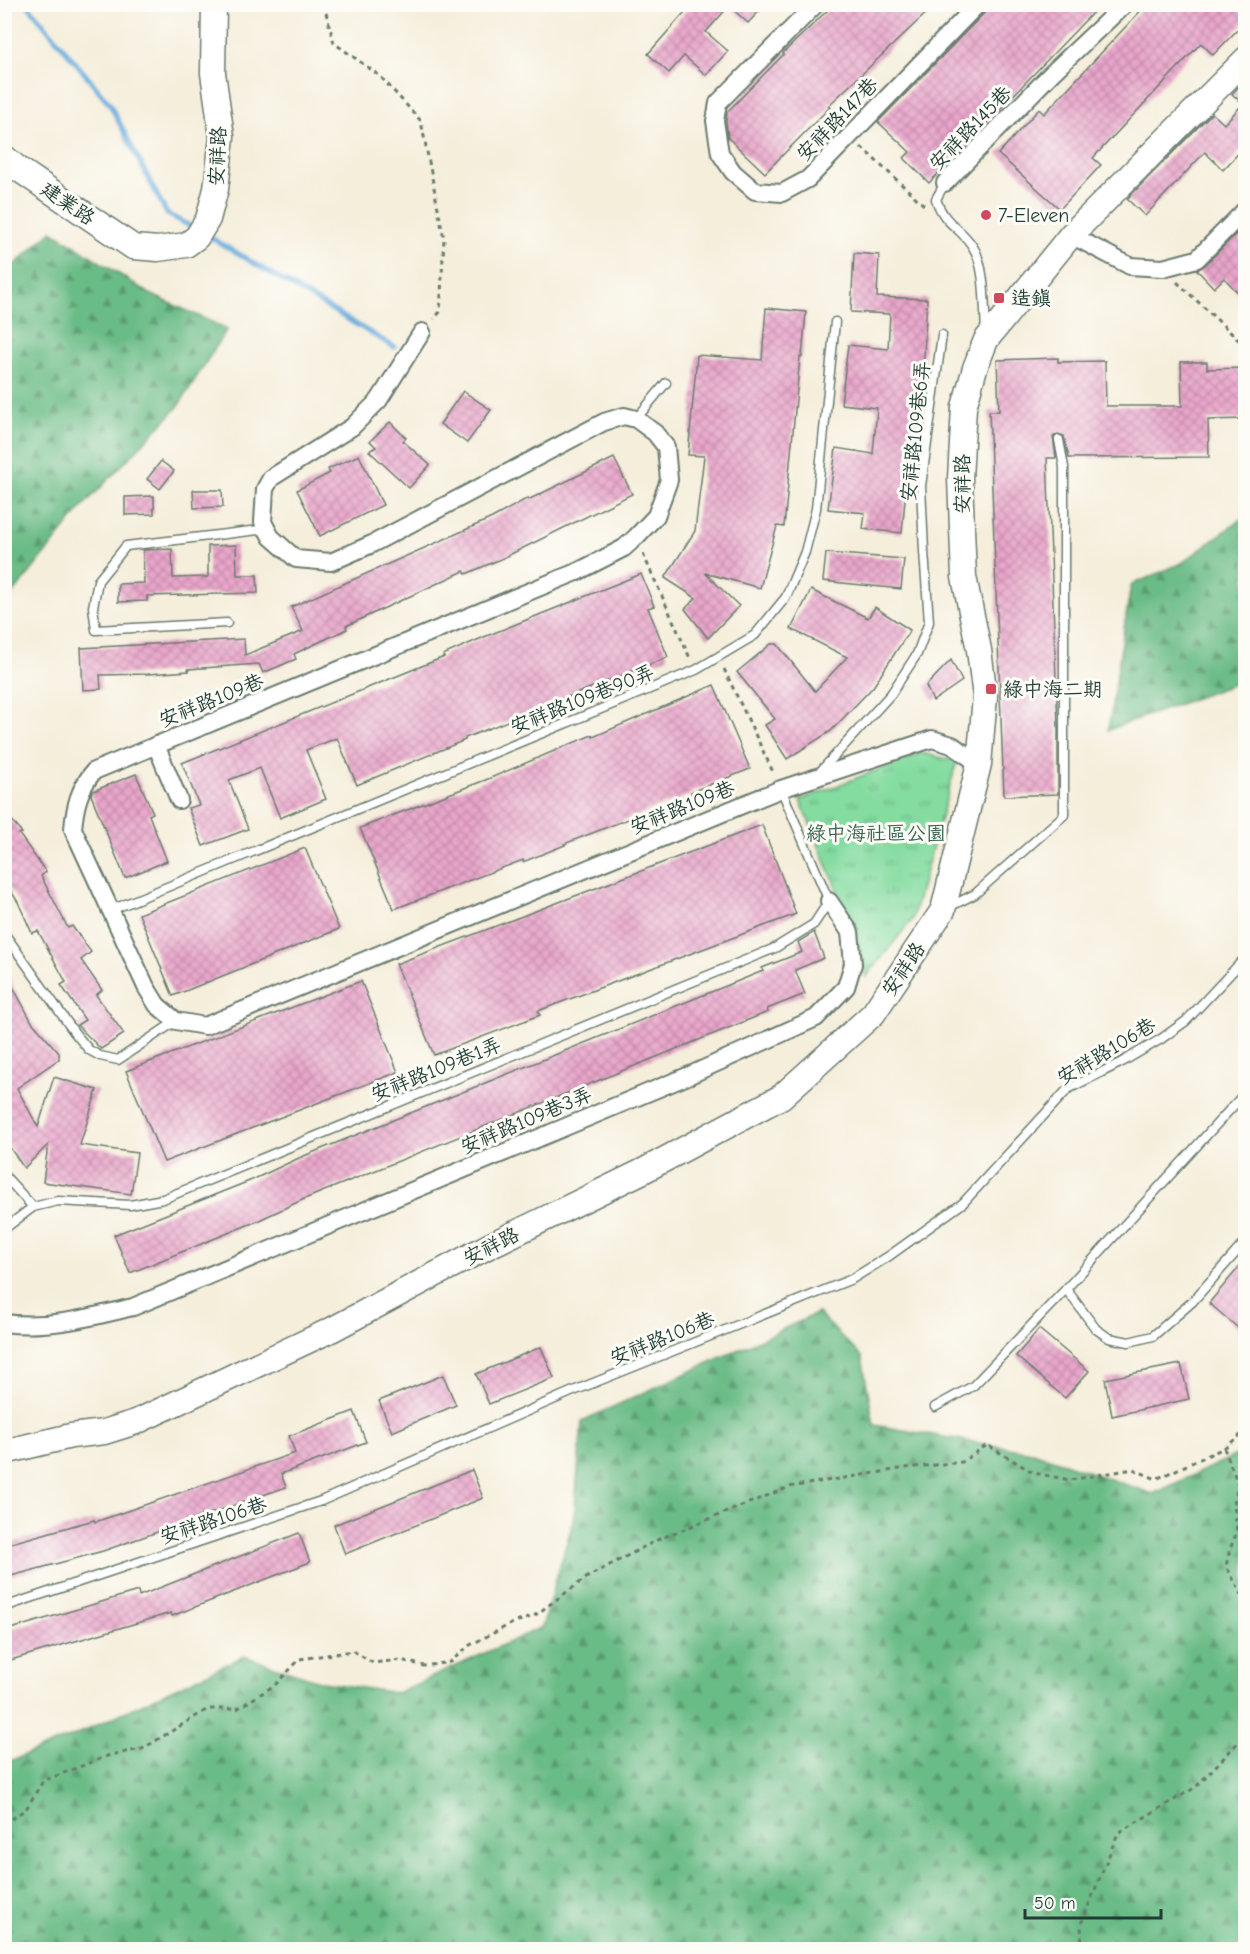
<svg xmlns="http://www.w3.org/2000/svg" width="1250" height="1954" viewBox="0 0 1250 1954" font-family="'Comic Neue','LXGW WenKai TC',sans-serif">
<defs>
<pattern id="forest-firs" width="22" height="20" patternUnits="userSpaceOnUse" patternTransform="scale(1.5)"><rect width="22" height="20" fill="#6bbc86"/><path d="M5 1l3.5 6h-7zM16 11l3.5 6h-7z" fill="#579a6e"/></pattern>
<pattern id="park-tufts" width="24" height="20" patternUnits="userSpaceOnUse" patternTransform="scale(1.5)"><rect width="24" height="20" fill="#84dca0"/><path d="M3 7l-1-3M5 7V3M7 7l1-3M15 17l-1-3M17 17v-4M19 17l1-3" fill="none" stroke="#6bb483"/></pattern>
<pattern id="building-cross-hatch" width="8" height="8" patternUnits="userSpaceOnUse" patternTransform="scale(1.5)"><rect width="8" height="8" fill="#eaa6cb"/><path d="M0 0l8 8M0 8l8-8" fill="none" stroke="#bd88a6"/></pattern>
</defs>
<rect width="100%" height="100%" fill="#fdfcf7"/>
<filter id="ink" filterUnits="userSpaceOnUse"><feTurbulence type="fractalNoise" baseFrequency=".0167" numOctaves="2"/><feDisplacementMap in="SourceGraphic" scale="12" xChannelSelector="R" yChannelSelector="G"/><feConvolveMatrix kernelMatrix="1 2 1 2 8 2 1 2 1" color-interpolation-filters="sRGB"/></filter>
<filter id="wash" filterUnits="userSpaceOnUse"><feTurbulence type="fractalNoise" baseFrequency=".008" numOctaves="4" result="noise"/><feDisplacementMap in="SourceGraphic" scale="24" xChannelSelector="R" yChannelSelector="G"/><feGaussianBlur stdDeviation="1.35" result="paint"/><feColorMatrix in="noise" values="0 0 0 0 0 0 0 0 0 0 0 0 0 0 0 0 0 1.4 0 .05"/><feComposite in="paint" operator="in"/></filter>
<g filter="url(#wash)">
<rect width="100%" height="100%" fill="#f5eedb"/>
<g fill="url(#forest-firs)" stroke="#457c5d" stroke-width="1.5">
<path d="M52 231 150 294 227 329 177 408 83 506 5 604V273Z"/>
<path d="M1245 516V680L1108 730 1131 585 1182 563Z"/>
<path d="M818 1313 862 1357 874 1425 1032 1452 1153 1494 1245 1451V1949H5V1763L80 1733 244 1656 322 1682 397 1693 542 1627 574 1518 582 1421Z"/>
</g>
<path fill="url(#park-tufts)" stroke="#528c6a" stroke-width="1.5" d="M921 753 957 761 912 920 866 977 855 933 800 800Z"/>
<g fill="none" stroke-linecap="round" stroke-linejoin="round">
<g stroke="#67abdd" stroke-width="5">
<path d="M27 4 109 103 167 214 194 228"/>
<path d="M205 234 394 347"/>
</g>
</g>
<g id="blocks">
<g fill="url(#building-cross-hatch)">
<path d="M692 4H766L748 23 729 6 706 32 728 51 706 75 684 56 669 73 648 54Z"/>
<path d="M834 4H936L828 106 830 107 765 173 728 138 726 121 727 112 784 54 783 53Z"/>
<path d="M988 4H1101L929 183 904 158 910 152 878 122 986 11Z"/>
<path d="M1147 4H1245V22L1213 55 1201 43 1093 158 1101 165 1060 209 998 154 1039 109 1044 114Z"/>
<path d="M1245 80V146L1223 170 1205 152 1145 216 1127 199 1212 113 1224 124 1243 104 1232 94Z"/>
<path d="M1245 225V300L1224 278 1214 288 1197 270 1204 266Z"/>
<path d="M854 253 879 255 877 297 927 299 921 411 913 410 902 533 863 529 865 513 828 509 836 448 873 454 877 408 841 404 848 345 888 349 890 314 851 312Z"/>
<path d="M766 308 806 312 802 357H800L784 527 777 526 760 588 705 573 739 606 708 638 685 609 696 598 665 578 695 531 704 456 688 455 697 355 762 360Z"/>
<path d="M1058 358V362L1105 361 1106 406H1182L1181 362H1207V369L1245 368V419L1208 420 1209 457 1069 458 1064 436 1058 434 1053 437 1056 458H1047L1058 726V794L1004 796 989 411H999L997 360Z"/>
<path d="M463 391 491 410 467 443 440 424Z"/>
<path d="M390 422 406 438 403 441 430 465 409 488 369 451 376 447 370 441Z"/>
<path d="M359 455 383 505 320 536 297 490 330 473 328 469Z"/>
<path d="M614 458 632 494 503 558 466 574 464 571 346 626 347 629 294 654 296 659 263 673 259 664 188 669 189 671 148 674 100 675 101 689 83 690 81 648 244 639 245 655 303 631 291 607 492 518 528 498V500Z"/>
<path d="M161 461 174 471 160 489 147 479Z"/>
<path d="M193 490H222L223 507 194 508Z"/>
<path d="M154 496V514L125 515V497Z"/>
<path d="M236 545 237 575H257L258 593 147 596V601L118 602V584L144 583 143 550 172 549 173 578 208 577V546Z"/>
<path d="M826 553 904 559 901 589 823 581Z"/>
<path d="M641 574 654 606 648 608 668 657 465 738V740L357 785 337 738 306 750 326 799 280 818 260 768 229 780 248 829 203 846 188 808 199 805 182 763 360 691 444 657 443 655 484 637Z"/>
<path d="M811 590 868 618 875 607 910 630 873 687 831 731 787 759 765 725 775 719 737 672 771 644H777L815 691 847 657 791 629Z"/>
<path d="M951 660 962 681 933 701 926 686Z"/>
<path d="M714 685 750 769 691 792 692 794 564 844 565 845 523 862V860L394 909 360 828 488 779 592 735 593 737Z"/>
<path d="M136 774 153 813 149 815 167 861 125 878 91 795 93 791Z"/>
<path d="M4 810 22 833 19 834 46 872 41 876 68 928 72 926 91 952 81 960 102 990 96 995 124 1034 101 1049 77 1025 85 1020 61 985 66 982 38 931 32 933 18 902 4 880Z"/>
<path d="M762 825 796 914 538 1011 540 1015 434 1055 396 964Z"/>
<path d="M305 848 339 929 173 996 139 914Z"/>
<path d="M814 932 824 958 795 970 805 994 767 1009 768 1012 302 1200 255 1222 130 1273 114 1235 252 1180 299 1158 763 971 762 968 802 952 798 942Z"/>
<path d="M4 970 32 1022 59 1053V1059L17 1088 38 1127 54 1077 97 1090 80 1145 137 1153 131 1194 43 1182 48 1145 24 1168 4 1139Z"/>
<path d="M361 981 398 1072 164 1162 126 1071Z"/>
<path d="M1245 1260V1319L1238 1328 1209 1303Z"/>
<path d="M1039 1329 1089 1371 1065 1398 1016 1356Z"/>
<path d="M541 1347 554 1378 489 1404 476 1374Z"/>
<path d="M1181 1364 1189 1399 1112 1416 1105 1379Z"/>
<path d="M443 1375 456 1405 392 1432 379 1401Z"/>
<path d="M354 1411 366 1442 281 1474 286 1487 103 1551 4 1578V1545L94 1520 95 1522 295 1453 289 1436Z"/>
<path d="M472 1470 483 1498 345 1554 334 1525Z"/>
<path d="M299 1533 310 1562 172 1616 171 1613 4 1662V1631L138 1591 139 1596Z"/>
</g>
</g>
</g>
<g filter="url(#ink)">
<use href="#blocks" fill-opacity="0" stroke="#6a7b6e" stroke-width="1.5"/>
<g fill="none" stroke-linecap="round" stroke-linejoin="round">
<g stroke="#6a7b6e" stroke-width="11">
<g id="lane">
<path d="M945 183 936 199C944 225 961 227 973 247 986 267 984 307 986 331"/>
<path d="M636 419 666 383"/>
<path d="M227 623 96 630 93 607 98 581 126 546 267 529"/>
<path d="M819 773 891 694 917 654 929 622 924 551 921 486 942 335"/>
<path d="M949 907 975 894 1064 815V467L1059 440"/>
<path d="M111 910 696 670 755 635 786 597 805 552 816 509 835 322"/>
<path d="M4 933 74 1032 89 1050 100 1056 118 1060 176 1021"/>
<path d="M1246 1092 1066 1289 1096 1329 1109 1338 1129 1342 1153 1336 1192 1302 1246 1241"/>
<path d="M4 1175 33 1207"/>
<path d="M4 1229 33 1207 58 1201 130 1205 163 1199 775 948 814 924 829 901 781 789"/>
<path d="M935 1407 973 1386 1066 1289"/>
<path d="M4 1607 321 1501 571 1392 852 1279 889 1256 963 1203 1068 1089 1122 1062 1161 1039 1186 1021 1246 957"/>
</g>
</g>
<g stroke="#6a7b6e" stroke-width="20">
<g id="street">
<path d="M816 4 718 103 715 121 720 153 733 172 755 191 782 193 808 179 978 4"/>
<path d="M945 183 1052 73 1125 4"/>
<path d="M1071 235 1130 266 1163 268 1197 259 1246 209"/>
<path d="M422 332 379 400 352 427 271 478 265 489 263 522 271 537 296 559 331 562 372 544 604 422 624 416 636 419 655 433 666 447 669 480 656 516 636 537 624 548 579 571 94 771C79 789 75 806 73 829L146 987 157 1005 176 1021 205 1026 781 789 932 739 952 745 979 764"/>
<path d="M156 745 179 800"/>
<path d="M4 1323C48 1329 91 1317 133 1307L690 1075 816 1018 846 987 853 964 850 932 829 901"/>
</g>
</g>
<g stroke="#6a7b6e" stroke-width="27">
<g id="secondary">
<path d="M4 157 17 168 133 247 158 249 186 245 197 237 208 219 216 189 222 137 213 73 214 4"/>
<path d="M4 1452 71 1436 104 1432 136 1422 333 1329 489 1246 643 1171 781 1097 873 1014 943 910 979 764 985 697 979 650 964 577 960 479 964 407 975 368 986 340 1071 235 1246 59"/>
</g>
</g>
<g stroke="#6a7b6e" stroke-width="3" stroke-dasharray="4.5 4.5" stroke-linecap="butt">
<path d="M326 4 325 9 334 43 380 76 421 121 444 239 440 312 434 319"/>
<path d="M861 147 924 205"/>
<path d="M1177 282 1246 347"/>
<path d="M643 554 690 658"/>
<path d="M724 669 774 774"/>
<path d="M1224 1448 1238 1484 1234 1504 1237 1532 1230 1549 1226 1566 1241 1593 1246 1595"/>
<path d="M4 1824 26 1809 43 1781 110 1755 142 1749 208 1709H237L275 1685 300 1659 353 1651 373 1663 401 1660 424 1666 450 1662 470 1645 513 1623 534 1616 589 1576 657 1540 789 1487 906 1468 962 1462 987 1445 1034 1473 1070 1480 1133 1469 1156 1479 1224 1448 1246 1431"/>
<path d="M1082 1950 1081 1924 1118 1833 1196 1787 1246 1734"/>
</g>
<use href="#lane" stroke="#fff" stroke-width="8"/>
<use href="#street" stroke="#fff" stroke-width="16"/>
<use href="#secondary" stroke="#fff" stroke-width="24"/>
</g>
</g>
<g fill="#d1495b" stroke="#fdfcf7" stroke-width="2">
<circle cx="986" cy="215" r="6"/>
<rect x="993" y="292" width="12" height="12" rx="3"/>
<rect x="985" y="683" width="12" height="12" rx="3"/>
</g>
<g text-anchor="middle" stroke-width="6" stroke-linejoin="round" paint-order="stroke">
<g font-size="20" fill="#1f3d34" stroke="#fdfcf7">
<text transform="translate(837 119) rotate(-46)" y="7">安祥路147巷</text>
<text transform="translate(970 128) rotate(-46)" y="7">安祥路145巷</text>
<text transform="translate(217 156) rotate(-87)" y="7">安祥路</text>
<text transform="translate(68 203) rotate(34)" y="7">建業路</text>
<text transform="translate(915 431) rotate(-84)" y="7">安祥路109巷6弄</text>
<text transform="translate(962 484) rotate(-90)" y="7">安祥路</text>
<text transform="translate(582 699) rotate(-22)" y="7">安祥路109巷90弄</text>
<text transform="translate(211 700) rotate(-22)" y="7">安祥路109巷</text>
<text transform="translate(682 807) rotate(-22)" y="7">安祥路109巷</text>
<text transform="translate(903 969) rotate(-56)" y="7">安祥路</text>
<text transform="translate(1106 1051) rotate(-31)" y="7">安祥路106巷</text>
<text transform="translate(436 1069) rotate(-22)" y="7">安祥路109巷1弄</text>
<text transform="translate(526 1120) rotate(-23)" y="7">安祥路109巷3弄</text>
<text transform="translate(491 1246) rotate(-27)" y="7">安祥路</text>
<text transform="translate(662 1338) rotate(-22)" y="7">安祥路106巷</text>
<text transform="translate(213 1520) rotate(-18)" y="7">安祥路106巷</text>
</g>
<g font-size="20" fill="#1f3d34" stroke="#fdfcf7" text-anchor="start">
<text x="998" y="222">7-Eleven</text>
<text x="1011" y="305">造鎮</text>
<text x="1003" y="696">綠中海二期</text>
</g>
<g font-size="20" fill="#38654f" stroke="#fdfcf7">
<text x="876" y="840">綠中海社區公園</text>
</g>
</g>
<rect width="1250" height="1954" fill="none" stroke="#fdfcf7" stroke-width="24"/>
<path d="M1025 1909v9h136v-9" fill="none" stroke="#1f3d34" stroke-width="3"/>
<text x="1034" y="1909" font-size="18" fill="#1f3d34" stroke="#fdfcf7" stroke-width="4.5" paint-order="stroke">50 m</text>
</svg>
